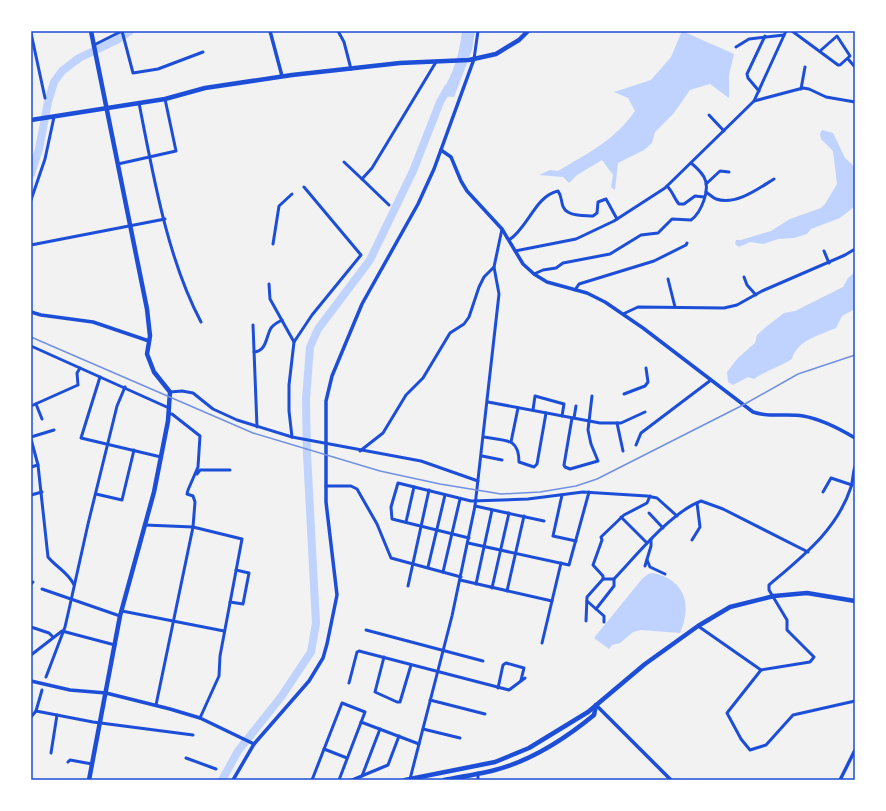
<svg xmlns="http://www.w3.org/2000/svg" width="886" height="811" viewBox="0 0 886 811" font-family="'Varela Round',sans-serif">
<rect width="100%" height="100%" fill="#f2f2f2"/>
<g fill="#bfd3fe">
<path d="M462 31H475L472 50 454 97 440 96C453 73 459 58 462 31Z"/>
<path d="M682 31 734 54 729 75V98L710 84 690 90 674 113 655 132 652 143 644 150 618 163 615 190 611 187 613 175 602 160 577 175 569 183 563 177 539 175 550 170 558 171C588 153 614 141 635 111L628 98 614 92 651 80 671 57Z"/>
<path d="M822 130 833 133 845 158 855 167V206L840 218 811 229 807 234 794 238 778 239 763 244 750 242 739 247 735 244 736 240H741L771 231 790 219 821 208 825 204 837 184 833 151 821 139 820 134Z"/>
<path d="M855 272V309L842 316 836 328C820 335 797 340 792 359 780 367 767 370 754 379L748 377 733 385 728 382 727 372 738 358 755 343 757 335 766 327 784 313 795 311 843 287 848 278Z"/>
<path d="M653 573C686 580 692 606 680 633L641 630 633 632 620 643 612 645 609 649 594 638 642 579 648 574Z"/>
</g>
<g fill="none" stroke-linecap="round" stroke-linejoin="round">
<g stroke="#bfd3fe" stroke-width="8">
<path d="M31 174 39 149 48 102 54 82 62 71 79 58 117 40 130 31"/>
<path d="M222 780 238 751 281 697 311 652 316 623 307 454 306 399 310 347 318 329 370 260 413 171 440 102 448 88"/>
</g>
<g stroke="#1d4ed8" stroke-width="3">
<path d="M338 31 344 42 351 69"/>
<path d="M792 31 838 65H840L850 56 837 36 820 51"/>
<path d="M31 33 45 98"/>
<path d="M94 45 122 31 133 73 158 69 203 52"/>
<path d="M736 47 749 39 784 35"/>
<path d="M474 59 478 31"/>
<path d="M848 59 855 67"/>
<path d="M801 89 805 67"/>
<path d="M759 91 748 78 747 74 765 36"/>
<path d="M754 101 803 88 809 89 826 97 855 102"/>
<path d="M139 103C153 174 167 258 201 322"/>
<path d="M709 115 724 131"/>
<path d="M344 162 362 179 372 168 436 62"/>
<path d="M118 164 176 151 165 99"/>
<path d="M362 179 389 205"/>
<path d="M706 184 720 171 729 172"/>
<path d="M667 186C673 192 675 200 679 204H684L695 196 704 197"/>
<path d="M706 192C709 194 712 197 716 199 736 206 759 188 774 179"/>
<path d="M31 200 45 159 54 117"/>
<path d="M509 240C528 228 535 196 558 191 561 195 561 198 562 203 564 217 582 215 593 216L597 213 598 202 606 199 617 219"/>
<path d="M273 244 279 206 292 194"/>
<path d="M31 245 165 219"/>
<path d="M515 251 576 239 614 221 665 188 754 101 786 31"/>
<path d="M824 251 829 263"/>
<path d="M534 274 543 270 556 268 563 263 610 254 641 235 658 233 672 219 691 220C701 213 711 189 704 177 701 172 696 167 691 163"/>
<path d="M744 277 747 285 756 295"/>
<path d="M668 279 675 307"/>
<path d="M269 284 270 299 294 342"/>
<path d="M575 290 579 284 654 261 686 245 687 243"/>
<path d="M623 314 638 307 724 308 737 305 762 291 845 255 855 249"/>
<path d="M253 325 257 427"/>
<path d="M31 346 169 408"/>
<path d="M254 352C267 351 266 336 271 328 274 324 278 322 282 320"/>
<path d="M100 377 81 438 161 457"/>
<path d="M170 392 182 391 193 393 213 409 237 420 292 437 421 461 478 481"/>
<path d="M624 394 645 386 648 382 646 368"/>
<path d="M488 402 600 423H621L645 412"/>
<path d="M36 404 42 419"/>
<path d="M31 406 78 385 77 373 80 368"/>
<path d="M533 410 535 396 564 404 562 416"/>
<path d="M572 418 564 465 565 467 570 469 598 461 591 444 588 430 592 396"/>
<path d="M574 418 576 406"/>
<path d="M617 423 623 451"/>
<path d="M31 437 54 430"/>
<path d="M292 437 289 411V385L294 342 312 315 361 255 304 187"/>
<path d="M484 437C505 441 519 437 519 462L534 467 537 464 546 413"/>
<path d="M31 439 38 465 48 557C56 567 69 573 74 585"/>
<path d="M511 442 518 408"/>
<path d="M636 445 641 433 711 380"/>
<path d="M360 451 383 433 406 395 423 378 450 333 464 324 469 317 479 287 484 277 494 267"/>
<path d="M482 456 502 460"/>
<path d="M31 467 38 465"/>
<path d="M197 474 200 470H230"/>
<path d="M326 486H351L357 489 377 524 391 558 461 577"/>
<path d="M823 492 831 478 852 485"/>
<path d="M96 494 122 500 134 450"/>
<path d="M31 495 42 492"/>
<path d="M562 495 553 536 576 541"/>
<path d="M475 506 544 521"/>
<path d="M649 513 663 528"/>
<path d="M621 517 647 543"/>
<path d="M406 522 414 487"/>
<path d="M145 525 193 527 242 539 220 656 219 676 200 718"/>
<path d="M469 538 392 519 391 507 398 483 471 501 528 499 583 492 647 496 657 498 677 516"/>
<path d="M692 540 700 527 697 503"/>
<path d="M468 543 569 565 589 492"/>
<path d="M647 560 650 567 665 574"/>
<path d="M645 566 651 546V539"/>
<path d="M428 567 445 495"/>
<path d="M443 572 460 499"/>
<path d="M603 579V576L593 565 602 540 601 537 624 515 647 503 650 496"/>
<path d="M460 580 552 601"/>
<path d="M31 584 33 582"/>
<path d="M476 584 492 510"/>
<path d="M408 586 429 490"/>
<path d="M492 588 509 513"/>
<path d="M42 589 120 616"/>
<path d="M507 591 524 516"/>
<path d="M587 601 604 616V622"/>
<path d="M230 602 243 604 249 573 236 570"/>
<path d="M596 609 614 586V579"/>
<path d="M122 611 224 631"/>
<path d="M586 621 587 597 603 579H614C637 555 670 513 701 501L723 509 808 552"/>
<path d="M698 626 761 670 810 662 814 657 787 630V620L769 590V585C803 556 837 530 851 487 853 480 853 472 855 466"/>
<path d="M31 627 49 633 53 637"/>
<path d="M366 630 483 661"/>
<path d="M542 643 561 563"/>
<path d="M31 655 62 631 115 645"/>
<path d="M384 657 375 692 397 702H400L411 665"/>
<path d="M761 670 727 713 741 739 750 750 766 745 793 715 855 701"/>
<path d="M46 677 65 627 70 605 88 524 117 406 125 387"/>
<path d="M349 683 357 652 359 651 509 690 525 678"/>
<path d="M498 688 503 665 506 663 524 668 521 680"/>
<path d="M430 700 485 714"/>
<path d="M156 705 193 527 195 502 193 496 187 494 188 490 198 467 200 436 172 414H169"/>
<path d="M36 711 93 722 193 735"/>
<path d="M31 717 36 711 42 690"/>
<path d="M361 722 419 744"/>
<path d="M423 729 460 738"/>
<path d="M324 749 347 758"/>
<path d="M51 753 57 715"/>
<path d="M186 758 216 769"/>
<path d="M68 762 70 760 92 764"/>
<path d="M478 773V780"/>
<path d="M362 776 380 729"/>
<path d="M410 779 452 616 475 506 499 294 494 267 502 229"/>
<path d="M312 780 342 703 365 712 339 780"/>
<path d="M352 780 388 765 399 736"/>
</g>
<g stroke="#1d4ed8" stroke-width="3.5">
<path d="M270 31 282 76"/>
<path d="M441 150 451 157 461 181 467 191 502 229 523 264 534 274 547 282 587 293 605 302 643 328 753 412C769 418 786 413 803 416 821 419 840 429 855 438"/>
<path d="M31 312 41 315 93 322 149 341"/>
<path d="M31 681 70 690 106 693 170 709 200 718 254 744"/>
<path d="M596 705 671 780"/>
<path d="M233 780 254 744 309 681 323 658 327 644 337 595 326 502V401L332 376 362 304 418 204 434 169 474 59"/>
<path d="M840 780 855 750"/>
</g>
<g stroke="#1d4ed8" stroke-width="4.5">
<path d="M31 120 165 99 205 88 292 75 400 63 469 60 496 54 519 40 528 31"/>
<path d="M89 780 120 616 154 492 168 421 170 392 154 372 147 354 150 336 147 309 91 31"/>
<path d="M405 780 495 762 529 748 588 712 645 664 698 626 730 607 774 596 807 593 855 601"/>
<path d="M444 780C461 777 479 774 495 770 530 761 566 738 594 715L596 705"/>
</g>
<path stroke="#7290e2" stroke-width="1.5" d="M31 337 253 433 380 471 440 484 501 494 540 492 576 486 597 479 743 405 798 374 855 355"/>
</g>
<rect width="886" height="811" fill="none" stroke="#ffffff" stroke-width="64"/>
<rect x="32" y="32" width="822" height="747" fill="none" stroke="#1d4ed8" stroke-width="1.5"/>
</svg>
